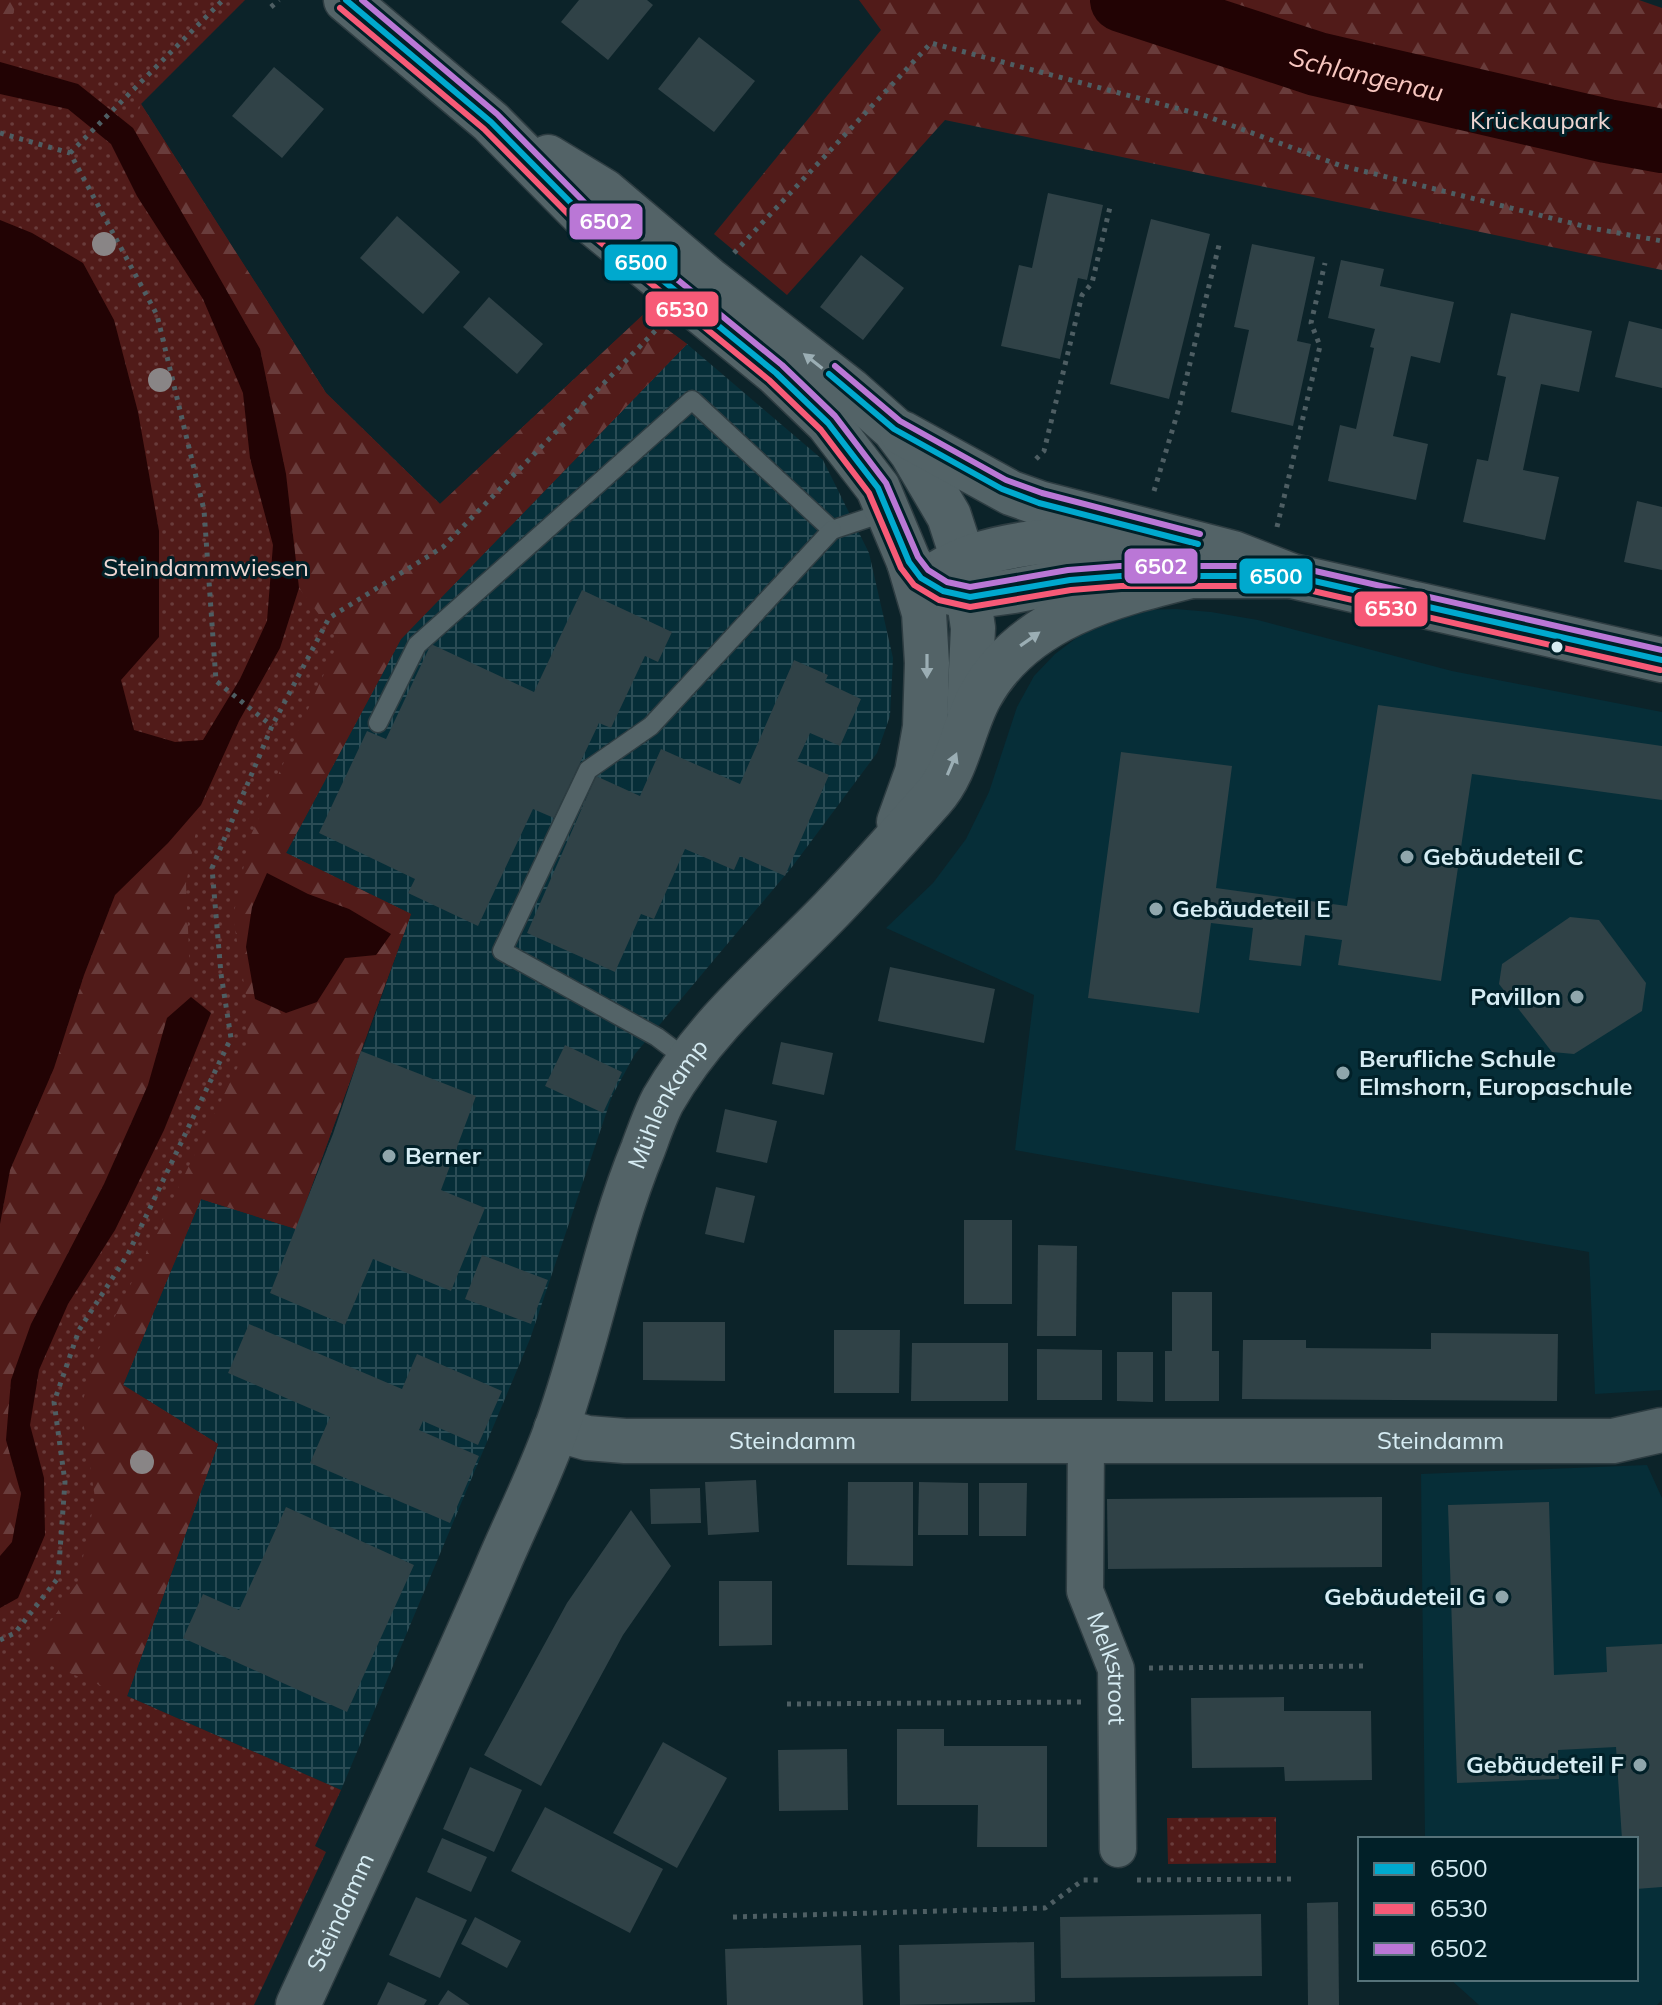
<svg xmlns="http://www.w3.org/2000/svg" width="1662" height="2005" viewBox="0 0 1662 2005" font-family="Mulish,sans-serif">
<defs>
<pattern id="industrial-grid" width="8" height="8" patternUnits="userSpaceOnUse" patternTransform="scale(2)"><rect width="8" height="8" fill="#062e38"/><path d="M0 4h8M4 0v8" fill="none" stroke="#2a4c55"/></pattern>
<pattern id="grass-dots" width="8" height="8" patternUnits="userSpaceOnUse" patternTransform="scale(2)"><rect width="8" height="8" fill="#511b19"/><path d="M2 2h.1M6 6h.1" fill="none" stroke="#693c3b" stroke-width="1.8" stroke-linecap="round"/></pattern>
<pattern id="forest-firs" width="22" height="20" patternUnits="userSpaceOnUse" patternTransform="scale(2)"><rect width="22" height="20" fill="#511b19"/><path d="M5 1l3.5 6h-7zM16 11l3.5 6h-7z" fill="#693c3b"/></pattern>
</defs>
<rect width="100%" height="100%" fill="#0c2329"/>
<g fill="#062e38">
<path d="M1176 609 1211 612 1258 620 1452 671 1662 712V1390L1595 1394 1589 1252 1015 1150 1034 995 886 928 933 883 966 839 989 792 1017 707 1034 676 1055 654 1083 633 1108 621 1142 610Z"/>
<path d="M1647 1465 1662 1498V2000L1657 2005H1479L1450 1979H1636V1839H1425L1421 1474Z"/>
</g>
<path fill="url(#industrial-grid)" d="M687 344 823 460 869 553 893 658 890 716 877 753 792 867 635 1054 612 1096 530 1339 341 1790 127 1696 218 1444 123 1385 201 1199 296 1229 333 1134 411 914 286 853 401 639Z"/>
<g fill="url(#grass-dots)">
<path d="M0 0H245L141 104 326 393 440 504 645 313 687 344 401 639 286 853 411 914 296 1229 201 1199 123 1385 218 1444 127 1696 341 1790 315 1846 326 1852 254 2005H0Z"/>
<path d="M1276 1817V1863L1168 1864 1167 1818Z"/>
</g>
<g fill="url(#forest-firs)">
<path d="M0 0H17L0 60Z"/>
<path d="M859 0H1639L1662 8V270L945 120 787 295 714 234 881 30Z"/>
<path d="M141 104 326 393 440 504 645 313 687 344 401 639 286 853 411 914 296 1229 201 1199 123 1385 218 1444 127 1696 27 1656 78 1582 95 1498 81 1408 94 1359 248 1046 246 996 233 917 250 837 339 641 299 588 286 474 260 349 133 128Z"/>
<path d="M201 805 186 884 191 997 167 1018 148 1085 104 1184 31 1324 11 1380 6 1440 21 1494 12 1542 0 1556V1224L10 1170 54 1068 84 975 115 895 168 843Z"/>
</g>
<g fill="#220304">
<path d="M0 62 78 84 133 128 199 242 260 349 286 474 299 588 280 648 239 721 201 805 168 843 115 895 84 975 54 1068 10 1170 0 1224V220L32 233 83 263 114 320 138 412 159 531V637L121 680 134 730 175 742 203 740 240 679 267 621 273 545 250 458 243 393 203 299 137 196 111 144 68 109 0 94Z"/>
<path d="M267 873 308 894 349 909 391 934 376 955 345 958 317 1002 286 1013 255 999 246 947 252 907Z"/>
<path d="M191 997 211 1013 164 1130 115 1230 68 1304 39 1370 30 1425 44 1478 45 1535 18 1598 0 1608V1556L12 1542 21 1494 6 1440 11 1380 31 1324 104 1184 148 1085 167 1018Z"/>
</g>
<g fill="none" stroke-linecap="round" stroke-linejoin="round">
<path stroke="#220304" stroke-width="64" id="s1" d="M1122 0 1317 64 1607 131 1662 141"/>
</g>
<g fill="#304247">
<path d="M579 0H647L653 5 608 60 561 22Z"/>
<path d="M699 37 755 81 714 132 658 89Z"/>
<path d="M274 67 324 109 282 158 232 116Z"/>
<path d="M1048 193 1103 205 1087 280 1078 278 1060 359 1001 346 1019 265 1032 268Z"/>
<path d="M397 216 460 272 423 314 360 258Z"/>
<path d="M1151 219 1210 234 1169 399 1110 384Z"/>
<path d="M1252 244 1315 257 1297 341 1311 344 1293 426 1231 412 1249 330 1234 327Z"/>
<path d="M861 255 904 288 863 340 820 307Z"/>
<path d="M1341 260 1384 269 1380 286 1454 302 1440 363 1411 356 1393 436 1428 444 1416 500 1328 481 1340 425 1356 429 1374 348 1370 347 1375 329 1328 318Z"/>
<path d="M489 297 543 344 517 374 463 327Z"/>
<path d="M1511 313 1592 331 1579 392 1541 384 1523 470 1559 477 1545 540 1463 522 1477 459 1488 461 1506 377 1497 375Z"/>
<path d="M1629 321 1662 329V388L1615 377Z"/>
<path d="M1637 501 1662 507V570L1624 562Z"/>
<path d="M582 590 672 632 658 662 645 656 611 728 599 723 554 818 533 809 478 926 408 893 415 879 319 833 367 731 386 739 431 644 534 692Z"/>
<path d="M794 660 828 675 825 682 861 699 840 746 810 733 797 761 829 775 785 876 740 856 734 870 685 849 654 919 641 914 615 972 527 933 596 776 640 796 661 749 740 784Z"/>
<path d="M1378 705 1662 746V800L1472 774 1441 981 1338 965 1342 940 1305 935 1301 966 1249 960 1253 928 1211 923 1199 1013 1088 998 1121 752 1232 766 1216 888 1347 906Z"/>
<path d="M1570 917 1599 920 1646 983 1642 1011 1574 1054 1552 1052 1499 984 1502 964Z"/>
<path d="M890 967 995 989 984 1043 878 1021Z"/>
<path d="M781 1042 833 1053 824 1095 772 1084Z"/>
<path d="M565 1045 622 1072 603 1113 545 1086Z"/>
<path d="M361 1051 476 1096 441 1190 485 1208 451 1291 373 1259 345 1325 270 1293 333 1134Z"/>
<path d="M725 1109 777 1121 767 1163 716 1152Z"/>
<path d="M716 1187 755 1196 744 1243 705 1234Z"/>
<rect x="964" y="1220" width="48" height="84"/>
<path d="M1038 1245 1077 1246 1076 1336H1037Z"/>
<path d="M482 1255 548 1280 531 1324 465 1299Z"/>
<path d="M1172 1292H1212V1351H1219V1401H1165V1351H1172Z"/>
<path d="M643 1322H725V1381L643 1380Z"/>
<path d="M249 1324 402 1389 417 1354 502 1391 478 1445 423 1421 419 1430 479 1456 450 1523 310 1463 330 1417 228 1373Z"/>
<path d="M834 1330H900L899 1393H834Z"/>
<path d="M1431 1333 1558 1334 1557 1401 1242 1399 1243 1340H1306V1348L1431 1349Z"/>
<path d="M912 1343H1008V1401H911Z"/>
<path d="M1037 1349 1102 1350V1400H1037Z"/>
<path d="M1117 1352H1153V1402L1117 1401Z"/>
<path d="M756 1480 759 1532 708 1535 705 1482Z"/>
<path d="M848 1482H913V1566L847 1565Z"/>
<path d="M919 1482 968 1483V1535H918Z"/>
<path d="M979 1483H1027L1026 1536H979Z"/>
<path d="M700 1488 701 1523 651 1524 650 1489Z"/>
<path d="M1382 1497V1567L1108 1569 1107 1499Z"/>
<path d="M1549 1502 1554 1675 1607 1672 1606 1647 1662 1644V1887L1636 1889V1839H1622L1616 1747 1558 1750 1559 1779 1457 1783 1448 1505Z"/>
<path d="M286 1507 414 1565 347 1712 183 1638 203 1594 239 1610Z"/>
<path d="M631 1510 671 1566 623 1635 541 1786 484 1755 567 1603Z"/>
<path d="M719 1581H772V1645L719 1646Z"/>
<path d="M1284 1697V1711H1371L1372 1780 1285 1781 1284 1767 1192 1768 1191 1698Z"/>
<path d="M897 1729H944V1746H1047V1847H977L978 1805H897Z"/>
<path d="M663 1742 727 1778 677 1868 613 1833Z"/>
<path d="M847 1749 848 1810 779 1811 778 1750Z"/>
<path d="M470 1767 522 1790 494 1852 443 1829Z"/>
<path d="M545 1807 663 1869 630 1933 511 1871Z"/>
<path d="M442 1838 487 1857 471 1892 427 1872Z"/>
<path d="M416 1897 467 1920 440 1978 389 1955Z"/>
<path d="M1338 1902 1339 2005H1308L1307 1903Z"/>
<path d="M1261 1914 1262 1976 1061 1978 1060 1917Z"/>
<path d="M475 1917 521 1941 507 1968 461 1944Z"/>
<path d="M1034 1942 1035 2002 900 2005 899 1945Z"/>
<path d="M861 1945 863 2005H727L725 1949Z"/>
<path d="M388 1982 427 2000 424 2005H377Z"/>
<path d="M448 1990 470 2005H438Z"/>
</g>
<g fill="none" stroke-linecap="round" stroke-linejoin="round">
<g stroke="#2e3d42" stroke-width="21">
<g id="service">
<path d="M378 723 417 645 692 400 832 530 889 511"/>
<path d="M689 1061 657 1037 502 951 588 770 651 726 832 530"/>
</g>
</g>
<g stroke="#2e3d42" stroke-width="39">
<g id="minor">
<path id="s2" d="M1086 1443 1085 1591 1116 1669 1118 1849"/>
</g>
</g>
<g stroke="#2e3d42" stroke-width="47">
<g id="tertiary">
<path d="M346 0 491 122 584 216 776 373 828 423 878 488 909 562 921 578 943 591 970 597 1014 591 1070 580 1121 576H1292"/>
<path d="M548 157 604 191 708 279 850 390 894 429 912 453 949 516 963 559 973 628 969 712"/>
<path d="M902 433 1011 493 1039 503 1233 553 1292 576 1662 660"/>
<path d="M938 573C987 541 1065 539 1123 537"/>
<path d="M899 822 917 772 925 727 927 663 924 613 909 562"/>
<path id="s3" d="M556 1429 587 1438 625 1441H1613L1662 1430"/>
<path id="s4" d="M298 2005C364 1861 432 1718 495 1572 515 1524 540 1476 557 1427 590 1335 606 1239 643 1149 649 1133 655 1115 663 1100 706 1025 772 971 831 910 866 874 899 836 932 799 958 771 962 729 980 696 1023 617 1114 595 1195 575"/>
</g>
</g>
<g stroke="#4e5e63" stroke-width="5" stroke-dasharray="4 6" stroke-linecap="butt">
<path d="M271 7 279 0"/>
<path d="M0 133 70 153 157 315 204 510 216 681 272 726"/>
<path d="M70 153 223 0"/>
<path d="M734 253 931 43 1206 116 1339 165 1591 228 1662 241"/>
<path d="M1036 459 1044 451 1082 295 1092 283 1110 207"/>
<path d="M1154 491 1179 408 1220 241"/>
<path d="M1277 527 1320 346 1311 323 1325 263"/>
<path d="M0 1640 15 1633 58 1578 65 1482 54 1402 79 1330 128 1254 231 1038 221 974 212 868 272 726 329 618 443 547 659 327"/>
<path d="M1149 1668 1368 1666"/>
<path d="M787 1704 1082 1702"/>
<path d="M1137 1880 1292 1879"/>
<path d="M733 1917 1045 1908 1083 1880H1099"/>
</g>
<use href="#service" stroke="#536367" stroke-width="18"/>
<use href="#minor" stroke="#536367" stroke-width="36"/>
<use href="#tertiary" stroke="#536367" stroke-width="44"/>
<g stroke="#012028" stroke-width="12">
<g id="bus-1">
<path d="M346 0 491 122 584 216 776 373 828 423 878 488 909 562 921 578 943 591 970 597 1070 580 1121 576H1292L1662 660"/>
<path d="M829 374 894 429 1002 489 1039 503 1198 544"/>
</g>
</g>
<g stroke="#012028" stroke-width="12">
<path id="bus-2" d="M340 8 484 129 578 224 769 380 821 430 869 493 901 568 914 585 939 600 970 607 1071 590 1121 586H1291L1660 670"/>
</g>
<g stroke="#012028" stroke-width="12">
<g id="bus-3">
<path d="M362 0 497 114 591 209 782 365 835 416 886 483 918 557 928 570 947 582 970 587 1068 570 1120 566H1293L1662 650"/>
<path d="M835 366 900 421 1006 480 1042 493 1200 534"/>
</g>
</g>
<use href="#bus-1" stroke="#00a9ce" stroke-width="6"/>
<use href="#bus-2" stroke="#f75a77" stroke-width="6"/>
<use href="#bus-3" stroke="#ba77d6" stroke-width="6"/>
</g>
<g fill="#898586">
<circle cx="104" cy="244" r="12"/>
<circle cx="160" cy="380" r="12"/>
<circle cx="142" cy="1462" r="12"/>
</g>
<defs><path id="oneway-solid" d="M-6-.8H1V-3.2L6.5 0L1 3.2V.8H-6Z" transform="scale(2)"/></defs>
<g fill="#9baeb4">
<use href="#oneway-solid" transform="translate(813 361) rotate(-142)"/>
<use href="#oneway-solid" transform="translate(1030 639) rotate(-35)"/>
<use href="#oneway-solid" transform="translate(927 666) rotate(90)"/>
<use href="#oneway-solid" transform="translate(952 764) rotate(-67)"/>
</g>
<circle fill="#d6ecf3" stroke="#012028" stroke-width="3" cx="1557" cy="647" r="7"/>
<g fill="#8fa6ac" stroke="#012028" stroke-width="3">
<circle cx="1407" cy="857" r="8"/>
<circle cx="1156" cy="909" r="8"/>
<circle cx="1577" cy="997" r="8"/>
<circle cx="1343" cy="1073" r="8"/>
<circle cx="389" cy="1156" r="8"/>
<circle cx="1502" cy="1597" r="8"/>
<circle cx="1640" cy="1765" r="8"/>
</g>
<g text-anchor="middle" stroke-width="6" stroke-linejoin="round" paint-order="stroke">
<g font-size="24" fill="#efd6d2" stroke="#012028">
<text x="1540" y="129">Krückaupark</text>
<text x="206" y="576">Steindammwiesen</text>
</g>
<g font-size="24" font-weight="bold" fill="#d6ecf3" stroke="#012028" text-anchor="start">
<text x="1423" y="865">Gebäudeteil C</text>
<text x="1172" y="917">Gebäudeteil E</text>
<text x="1561" y="1005" text-anchor="end">Pavillon</text>
<text x="1359" y="1067">Berufliche Schule<tspan x="1359" dy="28">Elmshorn, Europaschule</tspan></text>
<text x="405" y="1164">Berner</text>
<text x="1486" y="1605" text-anchor="end">Gebäudeteil G</text>
<text x="1624" y="1773" text-anchor="end">Gebäudeteil F</text>
</g>
<g font-size="24" fill="#d6ecf3" stroke="#012028">
<text dy="8" stroke="none"><textPath href="#s4" startOffset="976">Mühlenkamp</textPath></text>
<text dy="8" stroke="none"><textPath href="#s3" startOffset="886">Steindamm</textPath></text>
<text dy="8" stroke="none"><textPath href="#s3" startOffset="238">Steindamm</textPath></text>
<text dy="8" stroke="none"><textPath href="#s2" startOffset="230">Melkstroot</textPath></text>
<text dy="8" stroke="none"><textPath href="#s4" startOffset="102">Steindamm</textPath></text>
</g>
<g font-size="26" font-style="italic" fill="#f9c7c0" stroke="#012028">
<text dy="9" stroke="none"><textPath href="#s1" startOffset="256">Schlangenau</textPath></text>
</g>
</g>
<g stroke="#012028" stroke-width="3">
<rect x="568" y="202" width="76" height="39" rx="8" fill="#ba77d6"/>
<rect x="603" y="243" width="76" height="39" rx="8" fill="#00a9ce"/>
<rect x="644" y="290" width="76" height="38" rx="8" fill="#f75a77"/>
<rect x="1123" y="547" width="76" height="38" rx="8" fill="#ba77d6"/>
<rect x="1238" y="557" width="76" height="38" rx="8" fill="#00a9ce"/>
<rect x="1353" y="590" width="76" height="38" rx="8" fill="#f75a77"/>
</g>
<g font-size="22" text-anchor="middle" font-weight="bold" fill="#fff">
<text x="606" y="229">6502</text>
<text x="641" y="270">6500</text>
<text x="682" y="317">6530</text>
<text x="1161" y="574">6502</text>
<text x="1276" y="584">6500</text>
<text x="1391" y="616">6530</text>
</g>
<rect x="1358" y="1837" width="280" height="144" fill="#012028" stroke="#567279" stroke-width="2"/>
<rect x="1374" y="1863" width="40" height="12" fill="#00a9ce" stroke="#567279" stroke-width="2"/>
<text x="1430" y="1877" font-size="24" fill="#d6ecf3">6500</text>
<rect x="1374" y="1903" width="40" height="12" fill="#f75a77" stroke="#567279" stroke-width="2"/>
<text x="1430" y="1917" font-size="24" fill="#d6ecf3">6530</text>
<rect x="1374" y="1943" width="40" height="12" fill="#ba77d6" stroke="#567279" stroke-width="2"/>
<text x="1430" y="1957" font-size="24" fill="#d6ecf3">6502</text>
</svg>
